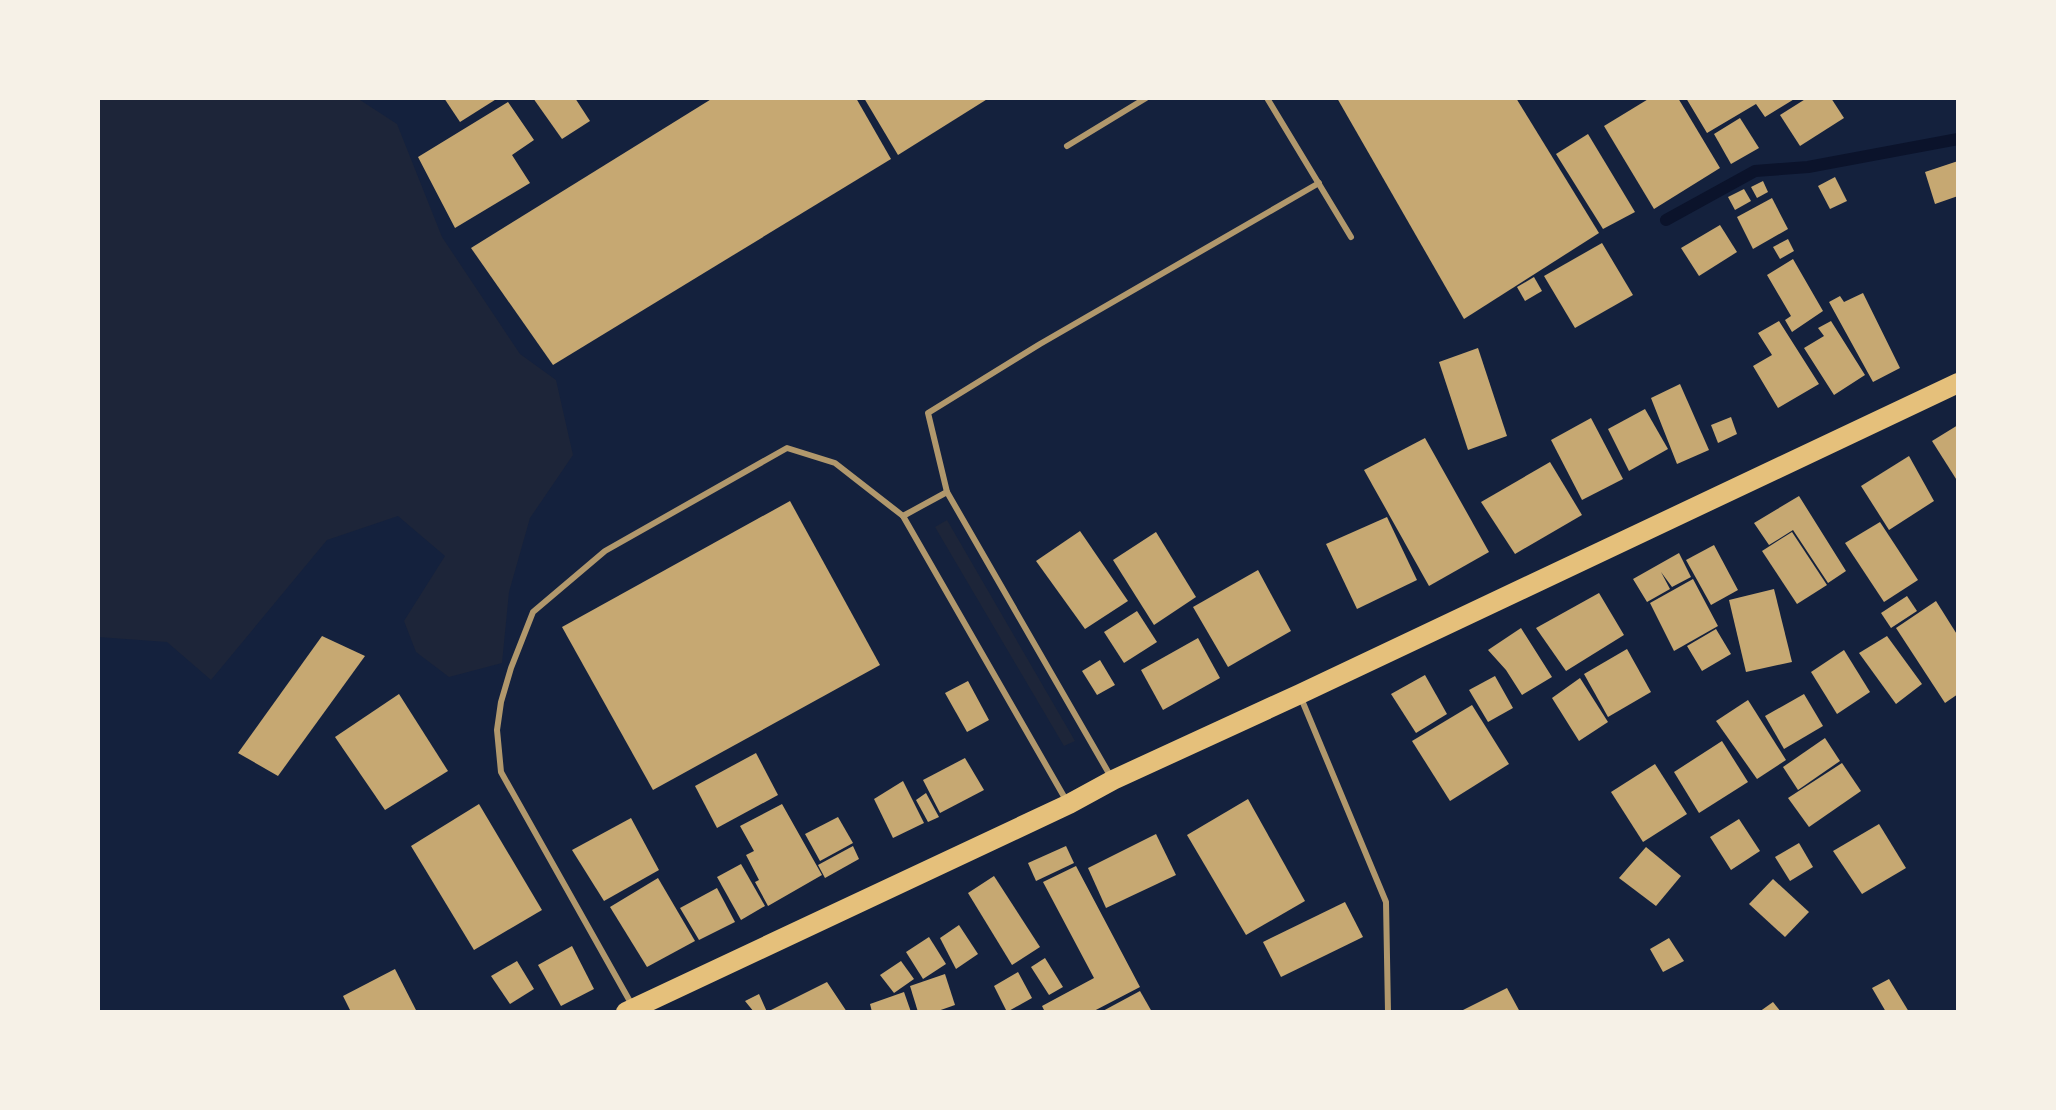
<svg xmlns="http://www.w3.org/2000/svg" width="2056" height="1110" viewBox="0 0 2056 1110" font-family="'Golos Text',sans-serif">
<rect width="100%" height="100%" fill="#14213d"/>
<g fill="#1d2539">
<path d="M98 98H357L397 124 442 237 520 354 556 380 573 455 530 518 509 592 502 663 449 677 416 652 404 621 445 556 398 516 327 540 211 680 167 642 98 637Z"/>
<path d="M947 520 1075 741 1064 746 935 527Z"/>
</g>
<g fill="none" stroke-linecap="round" stroke-linejoin="round">
<path stroke="#0b132b" stroke-width="12" d="M1666 220 1755 171 1808 167 1958 139"/>
</g>
<g fill="#c6a872">
<path d="M444 98H498L460 122Z"/>
<path d="M533 98H575L590 121 562 139Z"/>
<path d="M713 98H856L891 159 553 365 471 248Z"/>
<path d="M864 98H989L898 155Z"/>
<path d="M1337 98H1516L1599 233 1464 319Z"/>
<path d="M1650 98H1678L1720 168 1654 209 1604 126Z"/>
<path d="M1686 98H1796L1765 117 1756 104 1707 133Z"/>
<path d="M1807 98H1831L1844 118 1800 146 1780 115Z"/>
<path d="M508 102 534 140 512 155 530 183 455 228 418 157Z"/>
<path d="M1740 118 1759 148 1731 164 1714 134Z"/>
<path d="M1588 134 1635 212 1603 229 1556 154Z"/>
<path d="M1958 161V196L1935 204 1925 172Z"/>
<path d="M1835 177 1847 201 1830 209 1818 186Z"/>
<path d="M1763 181 1768 192 1757 198 1751 187Z"/>
<path d="M1744 189 1751 201 1735 210 1728 197Z"/>
<path d="M1772 198 1788 229 1753 249 1737 217Z"/>
<path d="M1720 225 1737 252 1699 276 1681 248Z"/>
<path d="M1788 239 1794 251 1780 259 1773 247Z"/>
<path d="M1602 243 1633 295 1575 328 1544 276Z"/>
<path d="M1793 259 1823 311 1792 332 1785 320 1791 316 1767 275Z"/>
<path d="M1534 277 1542 291 1525 301 1517 287Z"/>
<path d="M1863 293 1900 368 1873 382 1829 302 1840 296 1844 302Z"/>
<path d="M1779 321 1819 384 1778 408 1753 366 1772 355 1758 333Z"/>
<path d="M1831 321 1865 375 1834 395 1804 348 1824 336 1818 328Z"/>
<path d="M1478 348 1507 436 1468 450 1439 362Z"/>
<path d="M1680 384 1709 450 1677 464 1651 398Z"/>
<path d="M1645 409 1668 449 1629 471 1608 429Z"/>
<path d="M1731 417 1737 434 1718 443 1711 425Z"/>
<path d="M1591 418 1623 479 1582 500 1551 440Z"/>
<path d="M1958 425V482L1932 441Z"/>
<path d="M1425 438 1489 552 1429 586 1364 470Z"/>
<path d="M1909 456 1934 501 1889 530 1861 486Z"/>
<path d="M1550 462 1582 515 1515 554 1481 502Z"/>
<path d="M1799 496 1846 571 1828 583 1793 530 1769 545 1754 523Z"/>
<path d="M790 501 880 665 653 790 562 627Z"/>
<path d="M1387 517 1417 580 1357 609 1326 544Z"/>
<path d="M1880 522 1918 580 1884 602 1845 543Z"/>
<path d="M1080 531 1128 601 1085 629 1036 561Z"/>
<path d="M1156 532 1196 597 1154 625 1113 560Z"/>
<path d="M1792 532 1827 585 1797 604 1762 551Z"/>
<path d="M1714 545 1738 590 1711 605 1686 560Z"/>
<path d="M1679 553 1691 577 1672 587 1661 572 1670 589 1647 602 1633 579Z"/>
<path d="M1258 570 1291 631 1228 667 1193 607Z"/>
<path d="M1693 579 1718 626 1674 651 1650 603Z"/>
<path d="M1774 589 1792 662 1746 672 1729 600Z"/>
<path d="M1599 593 1624 635 1566 671 1536 628Z"/>
<path d="M1907 596 1917 611 1891 628 1881 613Z"/>
<path d="M1936 601 1958 636V694L1945 703 1896 628Z"/>
<path d="M1137 611 1157 642 1124 663 1104 632Z"/>
<path d="M1521 628 1552 677 1522 695 1506 670 1488 650Z"/>
<path d="M1716 629 1731 654 1702 671 1687 646Z"/>
<path d="M322 636 365 656 278 776 238 753Z"/>
<path d="M1887 636 1922 684 1896 704 1859 653Z"/>
<path d="M1198 638 1220 678 1163 710 1141 670Z"/>
<path d="M1627 649 1651 692 1608 717 1584 674Z"/>
<path d="M1844 650 1870 692 1837 714 1811 672Z"/>
<path d="M1100 660 1115 685 1097 695 1082 671Z"/>
<path d="M1425 675 1447 714 1416 733 1391 694Z"/>
<path d="M1495 676 1513 708 1488 722 1469 690Z"/>
<path d="M1580 678 1608 722 1579 741 1552 698Z"/>
<path d="M968 681 989 720 967 732 945 693Z"/>
<path d="M399 694 448 771 385 810 335 737Z"/>
<path d="M1804 694 1823 726 1784 749 1765 716Z"/>
<path d="M1748 700 1786 760 1757 779 1716 721Z"/>
<path d="M1472 705 1509 764 1450 801 1412 741Z"/>
<path d="M1825 738 1840 761 1798 790 1783 767Z"/>
<path d="M1722 741 1748 782 1699 813 1674 772Z"/>
<path d="M756 753 778 795 717 828 695 786Z"/>
<path d="M965 758 984 790 940 813 923 780Z"/>
<path d="M1842 763 1861 791 1809 827 1788 798Z"/>
<path d="M1655 764 1687 814 1643 842 1611 792Z"/>
<path d="M903 781 924 823 893 838 874 799Z"/>
<path d="M926 793 939 817 928 822 916 800Z"/>
<path d="M1248 799 1305 901 1246 935 1187 835Z"/>
<path d="M479 804 542 910 474 950 411 846Z"/>
<path d="M782 804 822 875 768 906 755 882 759 880 746 855 754 851 740 826Z"/>
<path d="M838 817 853 843 820 861 805 834Z"/>
<path d="M631 818 659 870 604 901 572 850Z"/>
<path d="M1739 819 1760 851 1731 870 1710 837Z"/>
<path d="M1879 824 1906 868 1862 894 1833 851Z"/>
<path d="M1156 834 1176 875 1106 908 1088 868Z"/>
<path d="M1799 843 1813 867 1790 881 1775 857Z"/>
<path d="M853 846 859 859 825 878 818 865Z"/>
<path d="M1066 846 1074 863 1036 881 1028 863Z"/>
<path d="M1646 847 1681 876 1656 906 1619 878Z"/>
<path d="M741 864 765 906 741 920 717 877Z"/>
<path d="M1076 866 1140 987 1092 1012H1045L1042 1006 1094 978 1043 882Z"/>
<path d="M994 876 1040 947 1012 965 968 893Z"/>
<path d="M658 878 695 941 647 967 610 907Z"/>
<path d="M1773 879 1809 912 1785 937 1749 904Z"/>
<path d="M717 888 735 922 699 940 680 908Z"/>
<path d="M1345 902 1363 937 1281 977 1263 942Z"/>
<path d="M959 925 978 954 956 969 940 938Z"/>
<path d="M929 937 946 964 923 979 906 952Z"/>
<path d="M1669 938 1684 961 1663 972 1650 949Z"/>
<path d="M572 946 594 989 561 1006 538 965Z"/>
<path d="M1045 958 1063 987 1049 995 1031 967Z"/>
<path d="M517 961 534 989 510 1004 491 976Z"/>
<path d="M901 961 914 979 894 993 880 975Z"/>
<path d="M395 969 417 1012H351L343 996Z"/>
<path d="M1018 972 1032 998 1007 1012 994 986Z"/>
<path d="M945 974 955 1005 935 1012H918L910 986Z"/>
<path d="M1889 979 1909 1012H1886L1872 988Z"/>
<path d="M827 982 847 1012H754L745 1001 759 994 767 1012Z"/>
<path d="M1507 988 1520 1012H1459Z"/>
<path d="M1140 991 1152 1012H1101Z"/>
<path d="M904 992 911 1012H872L870 1004Z"/>
<path d="M1773 1002 1781 1012H1759Z"/>
</g>
<g fill="none" stroke-linecap="round" stroke-linejoin="round">
<g stroke="#b1986c" stroke-width="6">
<path d="M1267 98 1351 237"/>
<path d="M1067 146 1146 98"/>
<path d="M903 516 947 492"/>
<path d="M1301 698 1386 902 1388 1012"/>
<path d="M1111 777 947 492 928 413 1040 344 1319 183"/>
<path d="M632 1005 501 772 497 730 501 702 511 668 533 612 605 551 787 448 835 463 903 516 1066 800"/>
</g>
<path stroke="#e5c07b" stroke-width="20" d="M626 1012 1069 804 1113 780 1300 694 1958 383"/>
</g>
<rect width="2056" height="1110" fill="none" stroke="#f6f1e7" stroke-width="200"/>
</svg>
